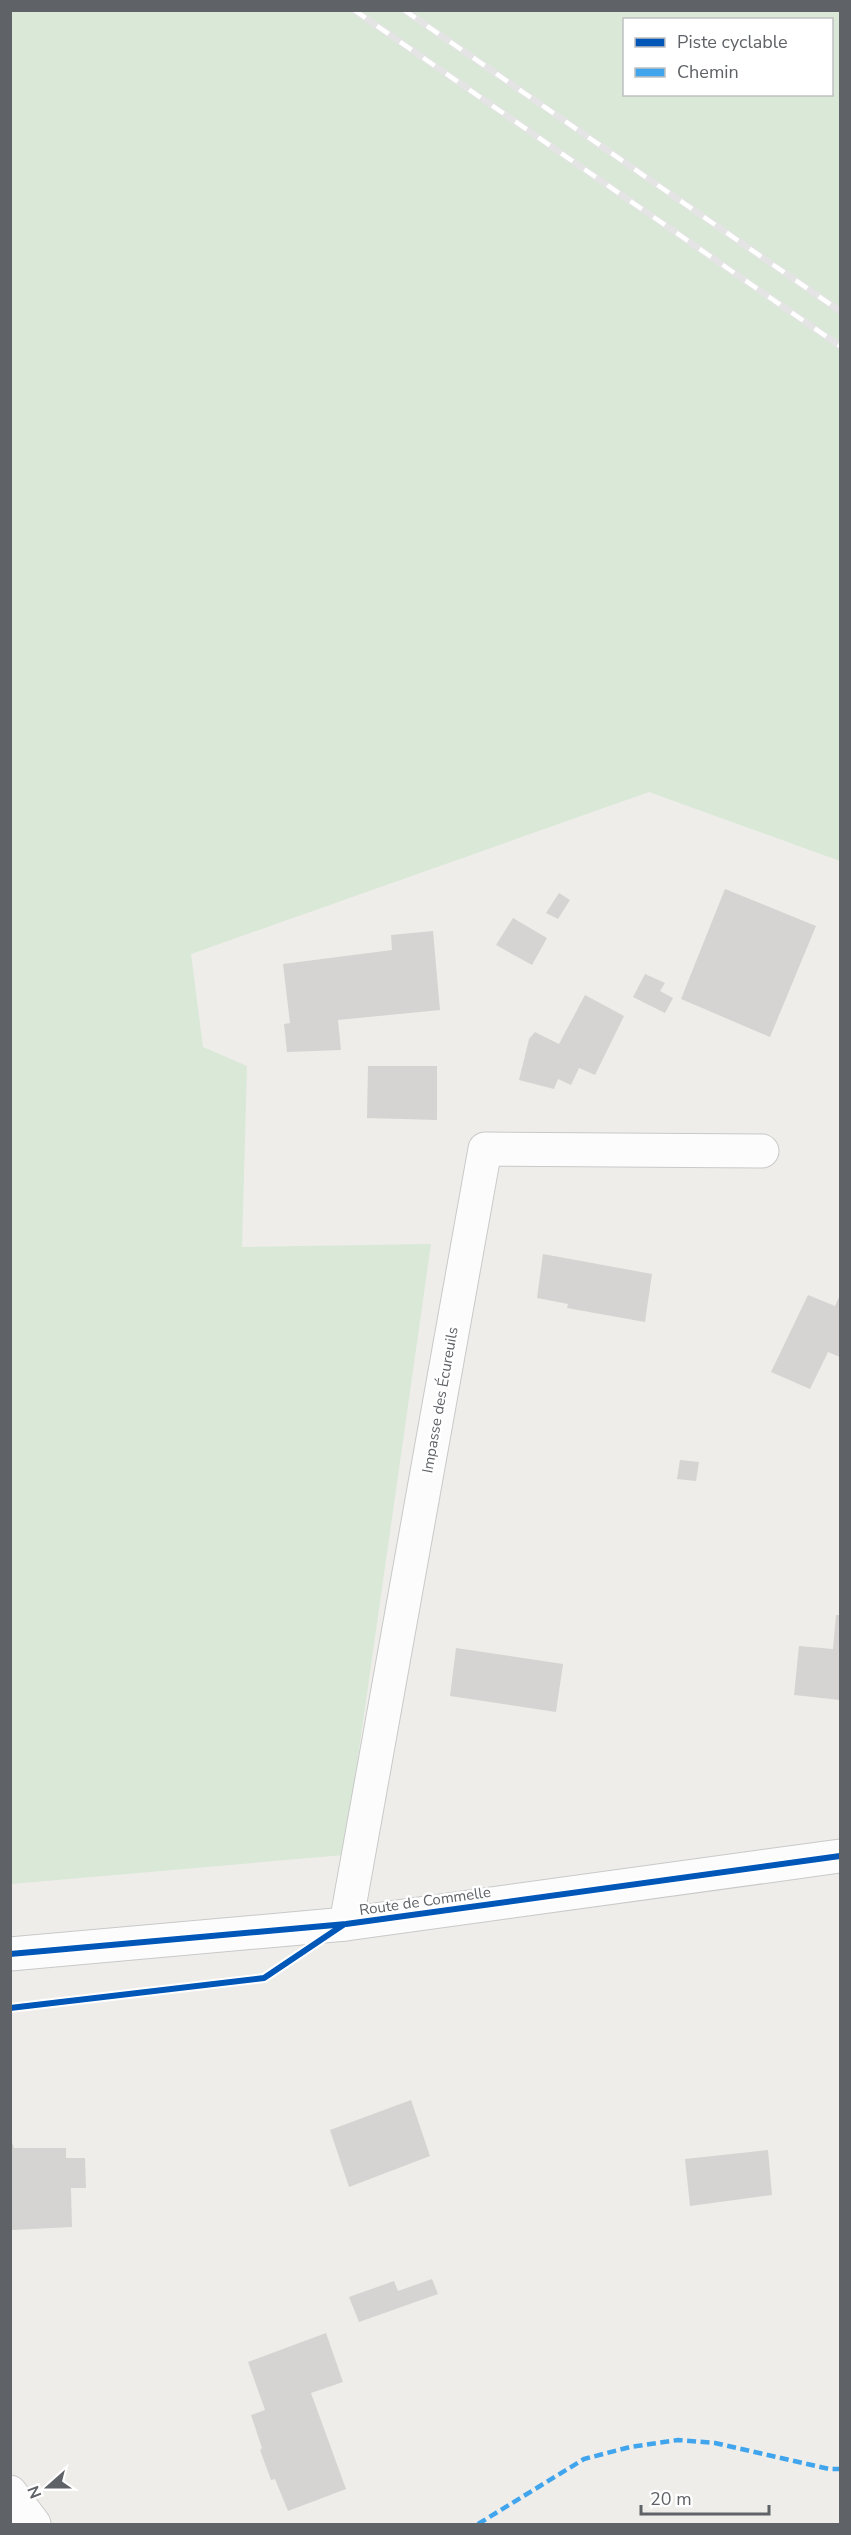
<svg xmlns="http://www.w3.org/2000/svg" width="851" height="2535" viewBox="0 0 851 2535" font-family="'Nunito Sans',sans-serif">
<rect width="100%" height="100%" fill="#eeede9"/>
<path fill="#d9e8d7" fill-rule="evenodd" d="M11 11H840V861L649 792 191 954 203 1047 247 1066 242 1247 431 1244 344 1855 11 1884ZM624 20H832V94H624Z"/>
<g fill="#d5d4d2">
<path d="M725 889 816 926 770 1037 681 999Z"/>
<path d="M559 893 570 900 558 919 546 913Z"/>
<path d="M513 918 547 938 532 965 496 945Z"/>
<path d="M433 931 440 1010 338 1020 341 1050 287 1052 284 1024 290 1023 283 964 392 950 391 935Z"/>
<path d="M645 974 665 983 660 991 673 998 665 1013 633 997Z"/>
<path d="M585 995 624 1016 595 1075 579 1068 571 1085 558 1079 554 1089 519 1080 529 1039 535 1032 559 1044Z"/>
<path d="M368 1066H437V1120L367 1118Z"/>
<path d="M543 1254 652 1274 645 1322 567 1308 568 1304 537 1298Z"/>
<path d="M808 1295 835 1306 840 1295V1357L828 1352 810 1389 771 1372Z"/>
<path d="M680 1460 699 1462 696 1481 677 1479Z"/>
<path d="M836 1615H840V1700L794 1695 799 1646 833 1649Z"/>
<path d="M456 1648 563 1664 556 1712 450 1696Z"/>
<path d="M411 2100 430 2156 349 2187 330 2130Z"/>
<path d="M10 2137 14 2148H66V2158H85L86 2188H71L72 2227 12 2230Z"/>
<path d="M768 2150 772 2195 690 2206 685 2159Z"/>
<path d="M432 2279 438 2294 359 2322 349 2297 394 2281 398 2291Z"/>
<path d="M326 2333 343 2382 311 2393 346 2489 288 2511 275 2479 271 2480 260 2450 262 2448 251 2415 265 2410 248 2362Z"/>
</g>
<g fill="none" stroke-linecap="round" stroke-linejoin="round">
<g stroke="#c9c9c9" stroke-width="35">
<g id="minor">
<path d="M346 1924 485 1149 762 1151"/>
<path d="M10 1954 346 1924 840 1856"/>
<path d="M10 2492 34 2524"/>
</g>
</g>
<path stroke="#cacecc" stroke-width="4" stroke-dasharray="6 3" stroke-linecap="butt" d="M10 2008 264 1978 275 1971"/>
<use href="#minor" stroke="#fcfcfc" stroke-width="33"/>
<g stroke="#e3e4e3" stroke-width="7">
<g id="rail">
<path d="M354 10 840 346"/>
<path d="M404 10 840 311"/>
</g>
</g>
<use href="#rail" stroke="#fff" stroke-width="4.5" stroke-dasharray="14" stroke-linecap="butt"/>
<path stroke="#41a5ee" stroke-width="4.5" stroke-dasharray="9 4.5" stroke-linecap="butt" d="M478 2524 584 2459 630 2447 678 2440 715 2443 829 2469H840"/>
<g stroke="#fff" stroke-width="10">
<g id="cycleway">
<path d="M10 1954 346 1924 840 1856"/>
<path d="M10 2008 264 1978 343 1925"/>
</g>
</g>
<use href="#cycleway" stroke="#0057b8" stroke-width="6"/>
</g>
<g text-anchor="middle" stroke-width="5" stroke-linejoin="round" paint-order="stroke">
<g font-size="15" fill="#5f6266" stroke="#fff">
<text transform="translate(440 1400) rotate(-80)" y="5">Impasse des Écureuils</text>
<text transform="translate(425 1901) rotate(-8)" y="5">Route de Commelle</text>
</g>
</g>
<rect width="851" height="2535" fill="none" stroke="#5f6266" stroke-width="24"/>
<rect x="623" y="18" width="210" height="78" fill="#ffffff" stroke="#bfc0c2" stroke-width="1.5"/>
<rect x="635" y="38" width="30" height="9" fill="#0057b8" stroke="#bfc0c2" stroke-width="1.5"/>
<text x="677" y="48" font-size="18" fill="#5f6266">Piste cyclable</text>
<rect x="635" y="68" width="30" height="9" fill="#41a5ee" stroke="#bfc0c2" stroke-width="1.5"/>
<text x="677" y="78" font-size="18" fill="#5f6266">Chemin</text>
<g transform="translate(48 2487) rotate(249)" stroke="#ffffff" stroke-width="4.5" paint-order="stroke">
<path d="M0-4.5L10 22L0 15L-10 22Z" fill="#5f6266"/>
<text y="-9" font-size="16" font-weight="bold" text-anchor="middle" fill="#5f6266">N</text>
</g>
<path d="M641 2505v9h128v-9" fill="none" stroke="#5f6266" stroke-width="3"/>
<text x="650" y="2505" font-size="18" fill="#5f6266" stroke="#ffffff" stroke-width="4.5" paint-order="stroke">20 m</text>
</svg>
